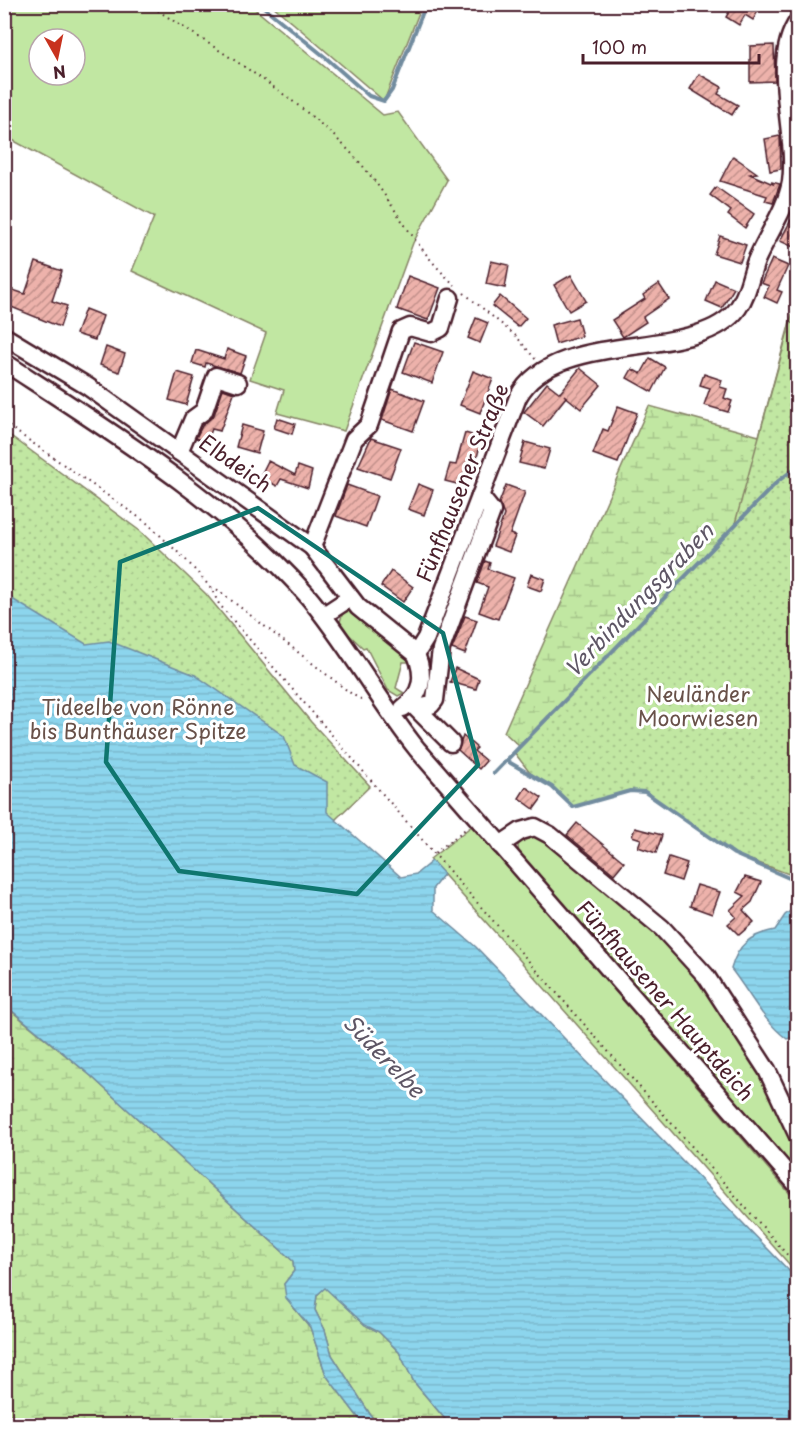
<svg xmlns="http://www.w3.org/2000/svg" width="802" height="1430" viewBox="0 0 802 1430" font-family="'Playpen Sans',sans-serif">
<defs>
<pattern id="wetland-marsh" width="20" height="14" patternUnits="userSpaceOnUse" patternTransform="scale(1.5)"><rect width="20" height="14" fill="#c1e7a2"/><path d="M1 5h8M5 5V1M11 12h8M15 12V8" fill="none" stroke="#a7c68c"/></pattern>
<pattern id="park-dots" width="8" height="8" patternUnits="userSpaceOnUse" patternTransform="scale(1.5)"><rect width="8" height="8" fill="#c1e7a2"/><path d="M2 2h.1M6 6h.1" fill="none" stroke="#a7c68c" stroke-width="1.8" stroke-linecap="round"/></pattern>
<pattern id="water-rules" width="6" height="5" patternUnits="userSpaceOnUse" patternTransform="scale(1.5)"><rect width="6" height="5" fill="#8cd5ed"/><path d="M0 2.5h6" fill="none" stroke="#7ab6cb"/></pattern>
<pattern id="building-hatch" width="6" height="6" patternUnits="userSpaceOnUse" patternTransform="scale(1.5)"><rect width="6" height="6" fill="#edb2ab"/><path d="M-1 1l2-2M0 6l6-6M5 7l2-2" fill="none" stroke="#c2908b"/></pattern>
</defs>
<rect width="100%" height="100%" fill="#fff"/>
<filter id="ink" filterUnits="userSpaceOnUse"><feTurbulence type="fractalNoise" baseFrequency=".0167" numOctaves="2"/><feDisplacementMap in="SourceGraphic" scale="12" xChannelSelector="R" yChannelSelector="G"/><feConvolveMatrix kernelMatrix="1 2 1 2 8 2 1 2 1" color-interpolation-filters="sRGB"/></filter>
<g filter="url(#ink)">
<g fill="#c1e7a2" stroke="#868366" stroke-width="1.5" fill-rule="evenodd">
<path d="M4 5H250L383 115 398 112 447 180 413 243 344 431 277 413 284 390 250 379 266 333 132 271 154 217 5 136ZM39 39H75V75H39Z"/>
<path d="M272 5H422L384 101Z"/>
<path d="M353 611 404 650 409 662H403L396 688 404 693 398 696 388 690 366 647 363 648 339 625 343 612Z"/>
<path d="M473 825 579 945 577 947 797 1202V1273L430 859Z"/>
<path d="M537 835 637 911 698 974 746 1040 797 1147V1178L519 854 518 846 523 836Z"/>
</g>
<g fill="url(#wetland-marsh)" stroke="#868366" stroke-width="1.5">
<path d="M797 296V876L649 789 577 800 504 732 649 406 759 436Z"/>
<path d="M4 1005 91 1076 293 1261 294 1271 284 1284 294 1308 310 1327 326 1375 364 1425H5Z"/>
<path d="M325 1287 365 1325 379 1332 399 1352 414 1382 450 1425H377L332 1355 325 1330 315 1310 317 1295Z"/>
</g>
<g fill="url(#park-dots)" stroke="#868366" stroke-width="1.5">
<path d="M797 321V877L734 854 645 792 630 791 573 807 552 787 530 773 514 752 734 527 790 324Z"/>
<path d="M4 431 140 531 206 594 311 722 370 786 207 944 5 788Z"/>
</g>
<g fill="url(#water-rules)" stroke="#728c9f" stroke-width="1.5">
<path d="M4 594 86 644 109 641 195 675 284 736 295 765 327 782V812L401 877 416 874 432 861 444 874 433 888V910L476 947 797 1279V1425H450L414 1382 399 1352 379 1332 365 1325 325 1288 317 1295 315 1310 325 1330 332 1355 377 1425H364L326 1375 310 1327 286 1298 284 1284 294 1271 293 1261 91 1076 5 1005Z"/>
<path d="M797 906V1036L787 1039C762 1020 750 993 731 969 738 944 750 935 775 930L785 915Z"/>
</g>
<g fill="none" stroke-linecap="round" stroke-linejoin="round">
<g stroke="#728c9f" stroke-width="4">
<path d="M260 4 325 57 369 96 384 101 392 90 426 4"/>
<path d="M507 761 552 787 573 807 630 791 645 792 734 854 798 882"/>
<path d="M494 773 777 482 798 466"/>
</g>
</g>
<g fill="url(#building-hatch)" stroke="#4a1f2b" stroke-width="1.5">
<path d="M734 4H762L753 20 745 15 739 25 726 17Z"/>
<path d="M774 45 775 81 750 82V46Z"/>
<path d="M699 74 722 87 718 94 738 105 732 115 690 89Z"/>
<path d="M780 136 781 169 770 171 765 139Z"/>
<path d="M733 156 757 173 750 174 773 184 772 182 780 184 773 203 765 201 767 196 720 181Z"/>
<path d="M716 187 754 214 745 228 728 215 731 211 710 195Z"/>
<path d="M791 220 798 223V249L780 241Z"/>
<path d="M720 236 746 245 740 262 714 254Z"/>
<path d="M772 259 788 266 777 290 782 292 777 303 764 297 769 286 761 283Z"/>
<path d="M491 261 509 265 505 288 486 284Z"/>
<path d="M36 262 62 271 52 301 67 306 60 327 4 304V287L25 294Z"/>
<path d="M571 275 586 301 569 311 554 285Z"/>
<path d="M408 276 440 288 428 320 397 309Z"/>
<path d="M715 280 734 288 722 308 706 301Z"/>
<path d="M659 284 669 299 643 317 646 322 623 337 612 320 645 299 643 295Z"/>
<path d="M500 296 526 318 518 327 492 306Z"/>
<path d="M85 309 103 316 95 340 76 334Z"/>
<path d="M476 318 488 323 480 343 468 338Z"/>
<path d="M577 318 582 336 556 344 551 325Z"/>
<path d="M414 342 443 352 432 383 403 372Z"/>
<path d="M106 347 125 354 119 372 100 365Z"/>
<path d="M227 349 246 356 240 373 206 363 205 367 192 363 196 350 224 359Z"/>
<path d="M650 358 665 367 652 392 627 378 632 369 641 374Z"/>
<path d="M580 368 601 385 581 409 564 395 566 397 543 426 524 412 547 383 560 393Z"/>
<path d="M473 371 493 379 480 413 460 405Z"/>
<path d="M177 372 194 377 186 405 169 400Z"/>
<path d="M704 374 722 380 720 387 727 389 724 398 732 401 728 412 704 405 710 388 700 385Z"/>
<path d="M223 389 234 393 220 431 212 429 207 442 196 438 202 426 214 415Z"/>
<path d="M392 389 424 401 413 431 382 420Z"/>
<path d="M618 406 637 413 618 463 593 454 603 429 608 431Z"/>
<path d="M277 418 295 424 292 434 274 428Z"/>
<path d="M242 425 263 431 257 453 236 447Z"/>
<path d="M465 433 482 438 477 457 470 455 461 485 445 481 450 464 456 465Z"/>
<path d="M371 438 401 448 390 478 358 467Z"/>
<path d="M525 442 550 449 544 469 519 463Z"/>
<path d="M268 461 295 475 298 466 312 471 308 488 281 479 277 486 260 477Z"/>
<path d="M418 484 433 490 424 515 408 509Z"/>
<path d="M347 485 377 496 366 527 336 516Z"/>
<path d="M506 485 525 492 510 534 515 536 509 552 493 546 504 515 499 503Z"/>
<path d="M485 561 490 563 488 569 514 578 498 619 479 612 488 587 477 583Z"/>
<path d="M391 571 413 587 403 602 381 586Z"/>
<path d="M531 574 545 579 541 591 527 586Z"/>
<path d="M465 616 477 620 465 654 452 649Z"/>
<path d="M455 668 479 679 476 689 450 682Z"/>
<path d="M463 736 477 748 474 751 486 761 479 769 458 750Z"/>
<path d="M526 787 542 798 534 809 519 798Z"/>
<path d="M577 823 624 862 614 874 567 835Z"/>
<path d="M635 828 662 835 656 853 638 847 641 839 632 836Z"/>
<path d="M669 857 687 863 681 881 663 875Z"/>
<path d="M745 877 761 882 752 902 743 910 754 922 739 935 728 924 736 917 730 910 745 896 737 892Z"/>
<path d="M697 885 720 892 712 914 690 906Z"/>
</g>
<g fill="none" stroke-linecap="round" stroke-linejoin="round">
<g stroke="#4a1f2b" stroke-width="21">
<g id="minor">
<path d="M4 336 87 386 312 547 358 607 416 654"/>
<path d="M4 362C108 430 224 501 306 594 347 642 377 699 417 749L798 1186"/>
<path d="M179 452 193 419 204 411 216 376 238 383"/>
<path d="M312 547 354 439 369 425 401 331 410 327 431 333 441 328 450 298"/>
<path d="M324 615 350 598"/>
<path d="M416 654 426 638 518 397C557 326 698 364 738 308 748 294 750 277 756 261 767 235 786 210 791 182 798 133 769 63 798 21"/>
<path d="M410 702 423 707 431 705 435 700 441 649 492 511 480 496"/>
<path d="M411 703 451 743"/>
<path d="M403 708C423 694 425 676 416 654"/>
<path d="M500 845 521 831 535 827 550 835 662 928 706 976 767 1070 798 1136"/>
</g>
</g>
<g stroke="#4a1f2b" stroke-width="2" stroke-dasharray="1.5 4.5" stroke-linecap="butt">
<path d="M148 4C218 51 296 94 354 156 391 196 413 248 455 285"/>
<path d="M464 293 516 336 536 360"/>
<path d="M4 423 147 523 187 561 211 588 219 604 437 857 798 1267"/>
<path d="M211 588 218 590 353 695 365 701"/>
<path d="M435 853 468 827"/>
</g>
<use href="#minor" stroke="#fff" stroke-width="16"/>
</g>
</g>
<path fill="none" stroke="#0f766e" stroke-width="4.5" stroke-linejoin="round" d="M258 508 443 633 478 765 357 894 179 871 106 762 120 562Z"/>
<g text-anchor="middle" stroke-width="6" stroke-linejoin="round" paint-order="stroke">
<g font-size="21" fill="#4a1f2b" stroke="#fff">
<text transform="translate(235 464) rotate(35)" y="7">Elbdeich</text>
<text transform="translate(463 483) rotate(-68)" y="7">Fünfhausener Straße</text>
<text transform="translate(665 1001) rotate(49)" y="7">Fünfhausener Hauptdeich</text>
</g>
<g font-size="21" fill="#685149" stroke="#fff">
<text x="698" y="702">Neuländer<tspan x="698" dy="24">Moorwiesen</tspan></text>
<text x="138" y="715">Tideelbe von Rönne<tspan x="138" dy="24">bis Bunthäuser Spitze</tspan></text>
</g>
<g font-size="22" font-style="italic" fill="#5e5665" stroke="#fff">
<text transform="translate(639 600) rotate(-46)" y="8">Verbindungsgraben</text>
<text transform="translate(384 1056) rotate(46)" y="8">Süderelbe</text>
</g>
</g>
<rect width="802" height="1430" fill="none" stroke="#fff" stroke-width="24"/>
<rect x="12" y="12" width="778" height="1406" fill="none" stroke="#4a1f2b" stroke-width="2" filter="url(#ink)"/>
<g transform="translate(57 57) rotate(171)"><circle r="28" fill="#ffffff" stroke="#b7a5aa" stroke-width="1.5"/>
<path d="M0-4.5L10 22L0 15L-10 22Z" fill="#c8321e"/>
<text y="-9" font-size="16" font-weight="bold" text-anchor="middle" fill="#4a1f2b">N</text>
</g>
<path d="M583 54v9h176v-9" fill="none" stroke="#4a1f2b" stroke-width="3"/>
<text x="592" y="54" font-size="18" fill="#4a1f2b" stroke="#ffffff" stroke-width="4.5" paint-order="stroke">100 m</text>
</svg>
